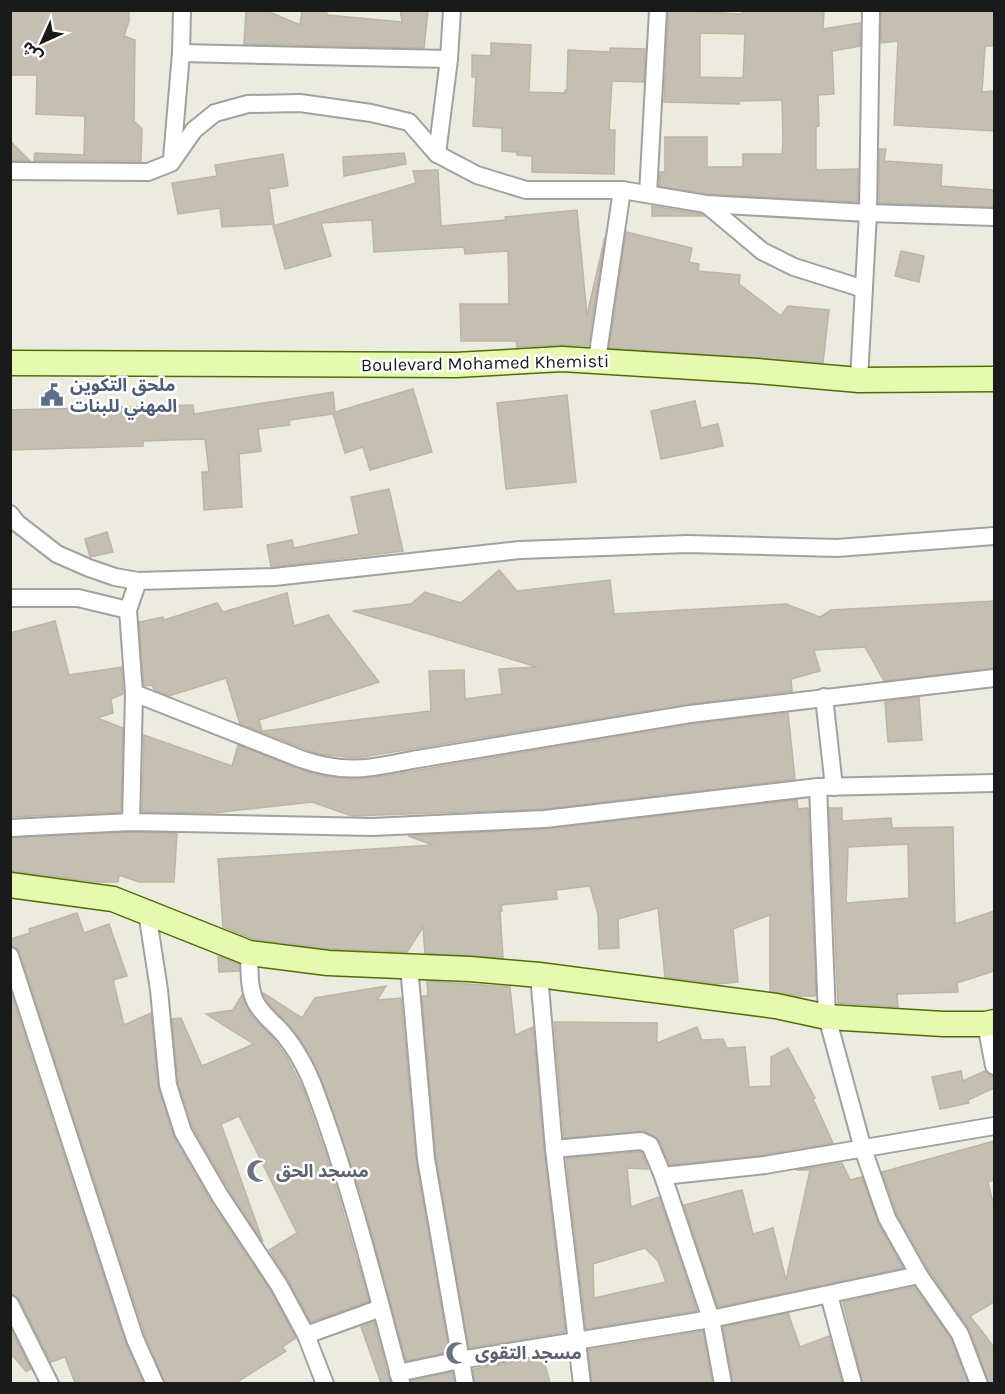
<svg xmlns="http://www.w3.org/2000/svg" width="1005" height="1394" viewBox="0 0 1005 1394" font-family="Karla,'Noto Sans Arabic',sans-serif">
<rect width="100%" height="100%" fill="#ecebdf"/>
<g fill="#c4beb3" stroke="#beb4a2" stroke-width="1.5" fill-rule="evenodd">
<path d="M10 10H129V21L124 36 135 40 134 121 142 129 141 161H34L35 153 84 155 85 116 36 114 37 75H10Z"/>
<path d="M246 10H265L300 25 302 10H326L327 15 402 22 400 10H428L424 48 244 44Z"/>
<path d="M668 10 742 14V10H824L823 29 860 23V46L832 51 834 94 818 95 819 126 816 127V170L858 169V202L707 194 659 186 660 172H665V137H707V167H743V154H782L783 142 782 100 739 101V104L664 102ZM700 33 745 34 743 78 700 77Z"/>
<path d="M881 10H994V46H985L982 92 994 91V131L894 125 898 41 881 43Z"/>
<path d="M491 43 531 45 529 92 565 93V90H567L568 50 610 52V48L645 49 644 82 612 81 609 130H615L614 174 532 172V156L517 155V152L502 151V128L473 126 476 77H472V55L491 56Z"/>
<path d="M10 141 30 161 10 160Z"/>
<path d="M879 149H886L884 161 942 165 941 186 994 190V207L879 203Z"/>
<path d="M404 153 406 164 344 176 343 157Z"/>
<path d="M283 154 288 186 269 189 274 224 222 227 220 208 178 214 172 183 217 176 215 165Z"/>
<path d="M438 170 441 226 506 220 505 217 577 210 587 315 605 237 588 346 561 345 517 347 516 341H461L460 304H509L508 251 465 254 464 247 374 252 372 220 321 223 331 256 285 269 273 226 416 183 413 171Z"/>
<path d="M652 206 701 214 704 216H652Z"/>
<path d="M626 232 692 248 689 262 699 264 698 271 740 275 739 284 781 316 788 306 829 310 823 363 609 348Z"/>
<path d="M901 251 924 256 919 282 895 276Z"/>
<path d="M413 389 432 452 370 470 363 447 345 453 333 414 289 420 290 425 258 429 261 451 239 454 242 507 204 510 202 472H209L205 439 143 441V446L10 450V410L193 405 194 414 333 392 335 412Z"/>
<path d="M567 395 576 482 506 489 497 403Z"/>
<path d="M695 401 701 428 718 424 723 446 661 459 651 411Z"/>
<path d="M389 489 403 551 271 567 267 545 292 540 294 548 359 534 351 497Z"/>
<path d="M107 532 113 552 90 557 85 539Z"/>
<path d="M499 570 517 591 610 580 614 614 786 604 820 617 831 610 994 601V668L884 681 865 647 814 650 820 671 791 679 792 691 688 704 356 758 319 754 240 724 226 678 169 696 154 690 152 685 144 686 139 622 163 617 164 620 217 603 223 612 287 593 294 626 328 615 379 682 259 720 262 731 431 711 429 671 464 670 465 699 502 694 499 669 537 667 353 611 411 604 425 592 461 603Z"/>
<path d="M55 621 69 675 122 667 123 694 111 699 113 713 97 718 123 728 121 812 10 817V633Z"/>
<path d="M919 697 922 740 888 742 885 702Z"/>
<path d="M788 713 795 779 544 809 352 816 312 802 213 813 142 812 144 735 232 766 238 745 313 774 329 777 357 779 384 776 691 724Z"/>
<path d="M797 800 798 809 808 808 816 996H796L770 991V915L733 929 738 982 716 984 665 977 658 908 618 919 619 948 599 949 598 914 590 886 556 890 557 899 501 905 502 911H500L503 958 425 953 423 927 407 952 329 949 253 939 223 927 218 859 433 845 408 836 546 829Z"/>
<path d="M829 808H842V821L891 818 892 828 953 827 955 924 994 911V971L957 983 958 992 897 994 898 1007 838 1003ZM908 844 909 898 846 903 848 847Z"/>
<path d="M131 832 177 833 174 882H139L119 875 118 882H96L10 871V838Z"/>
<path d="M77 913 84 933 109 924 127 976 113 980 124 1025 151 1013 158 1086 174 1137 211 1202 270 1290 296 1338 282 1347 286 1351 236 1383H165L145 1335 20 953 17 948 10 946V939L30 933 29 929Z"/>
<path d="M218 956 239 964V971L219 972Z"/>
<path d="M427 981 510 987 515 1035 533 1027 544 1150 565 1332 469 1348 436 1158 422 996H428Z"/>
<path d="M386 986 377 1000 401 998 416 1161 449 1352 406 1361 362 1197 322 1081 300 1039 269 1004 263 993 302 1018 315 998Z"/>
<path d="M10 991 125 1342 143 1383H75L65 1357 51 1362 19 1299 10 1294Z"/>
<path d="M242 995 252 1017 272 1037 287 1058 303 1089 330 1167 369 1301 311 1322 288 1280 269 1250 297 1233 239 1116 221 1124 263 1242 229 1190 193 1128 178 1083 172 1019 181 1018 202 1066 254 1044 206 1014 233 1010Z"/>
<path d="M554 1022 657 1023V1043L697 1027 702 1040 723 1039 727 1048 745 1047 749 1087 771 1086V1057L788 1048 815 1098 813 1099 833 1143 764 1155 670 1165 659 1140 645 1131 564 1138Z"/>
<path d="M961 1071 963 1081 985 1071 990 1076H994V1088L968 1100 969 1103 940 1109 932 1077Z"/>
<path d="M994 1141V1180L988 1182 994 1207V1302L970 1316 994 1347V1383H989L970 1330 928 1269 897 1214 882 1172Z"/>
<path d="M639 1152 642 1153 648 1169 627 1168 631 1207 659 1197 697 1311 586 1329 566 1158ZM645 1248 658 1261 666 1282 594 1298 593 1264Z"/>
<path d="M842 1163 850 1180 862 1177 878 1223 903 1268 718 1307 684 1205 742 1190 753 1234 773 1228 786 1280 810 1170H796Z"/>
<path d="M914 1287 951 1339 968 1383H863L843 1302Z"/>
<path d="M788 1313 800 1347 829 1336 842 1383H733L723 1327Z"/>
<path d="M374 1322 388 1376 391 1383H381L361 1327Z"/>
<path d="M10 1328 31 1369 26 1371 10 1353Z"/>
<path d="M703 1331 712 1383H592L588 1350Z"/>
<path d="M543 1357 550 1383H475L473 1369Z"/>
<path d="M452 1372 454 1383H411V1381Z"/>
</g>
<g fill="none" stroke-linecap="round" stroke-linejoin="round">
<g stroke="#a1a1a1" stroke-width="20">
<g id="street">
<path d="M181 53 449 59"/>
<path d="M437 154 449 59 452 10"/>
<path d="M172 159 181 53 182 10"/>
<path d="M10 171 148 172 171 163 194 130 215 113 248 104 300 103 371 113 409 122 437 154 477 175 526 190H622L706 204 868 213 994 217"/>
<path d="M648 194 658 10"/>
<path d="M706 204 762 251 794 267 864 289"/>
<path d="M597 360 622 190"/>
<path d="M859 380 868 213 871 10"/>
<path d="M10 514 17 523 57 554 89 568 115 577 138 581 274 577 520 550 687 544 837 548 994 536"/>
<path d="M10 598H78L128 610"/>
<path d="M134 693 301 759C344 774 369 769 412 760L690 714 994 678"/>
<path d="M824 697 834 787"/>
<path d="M818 787 827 1017 863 1149 887 1218 919 1275 960 1334 979 1384"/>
<path d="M131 822 134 693 128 610 138 581"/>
<path d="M10 828 131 822 372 827 545 819 818 787 994 783"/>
<path d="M147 912 159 990 168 1085 183 1132 220 1196 279 1285 306 1335 325 1384"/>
<path d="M249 953C250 970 248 988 256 1003 262 1014 271 1021 280 1030 296 1048 308 1071 316 1093 351 1187 375 1285 401 1382"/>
<path d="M10 956 135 1339 155 1384"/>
<path d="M409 966 426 1159 465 1384"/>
<path d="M539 975 554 1149 582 1384"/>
<path d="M986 1024 994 1066"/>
<path d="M554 1149 641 1141 650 1145 663 1176 711 1319 723 1384"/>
<path d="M663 1176 765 1165 994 1126"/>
<path d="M829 1295 853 1384"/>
<path d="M10 1304 50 1384"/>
<path d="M306 1335 381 1308"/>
<path d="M398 1373 460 1360 711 1319 919 1275"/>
</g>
</g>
<g stroke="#4e6f04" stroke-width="27">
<g id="secondary">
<path d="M10 363 456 365 562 359 757 371 859 380 994 379"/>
<path d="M10 885 113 899 249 953 328 963 470 969 539 975 776 1006 827 1017 943 1024H986L994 1022"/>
</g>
</g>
<use href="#street" stroke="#fff" stroke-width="16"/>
<use href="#secondary" stroke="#e7f9b1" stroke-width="24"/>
</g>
<defs>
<g id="civic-bare" transform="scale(1.8)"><path d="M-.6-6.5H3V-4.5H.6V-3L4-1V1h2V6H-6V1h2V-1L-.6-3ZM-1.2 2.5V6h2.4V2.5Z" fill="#5c6f8a" stroke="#fff" stroke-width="2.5" paint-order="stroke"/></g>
<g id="mosque-bare" transform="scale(1.8)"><path d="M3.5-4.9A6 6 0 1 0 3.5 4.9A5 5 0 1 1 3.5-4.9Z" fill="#6b7280" stroke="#fff" stroke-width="2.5" paint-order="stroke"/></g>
</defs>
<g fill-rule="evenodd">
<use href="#civic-bare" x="52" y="395"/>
<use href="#mosque-bare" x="258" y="1171"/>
<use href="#mosque-bare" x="457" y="1353"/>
</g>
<g text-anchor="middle" stroke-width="5" stroke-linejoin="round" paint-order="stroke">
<g font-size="18" fill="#1a1a1a" stroke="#fff">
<text transform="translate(485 363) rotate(-1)" y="6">Boulevard Mohamed Khemisti</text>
</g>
<g font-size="18" font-weight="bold" fill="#4e5e75" stroke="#fff" text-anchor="start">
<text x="70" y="391">ملحق التكوين<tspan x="70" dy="21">المهني للبنات</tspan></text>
</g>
<g font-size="18" font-weight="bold" fill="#5b616d" stroke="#fff" text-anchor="start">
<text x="276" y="1177">مسجد الحق</text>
<text x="475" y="1359">مسجد التقوى</text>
</g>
</g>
<rect width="1005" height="1394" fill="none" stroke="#1a1a1a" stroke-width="24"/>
<g transform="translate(42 42) rotate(225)" stroke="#ffffff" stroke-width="4.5" paint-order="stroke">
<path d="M0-4.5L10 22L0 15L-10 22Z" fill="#1a1a1a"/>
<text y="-9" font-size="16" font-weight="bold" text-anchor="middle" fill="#1a1a1a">ش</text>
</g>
</svg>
